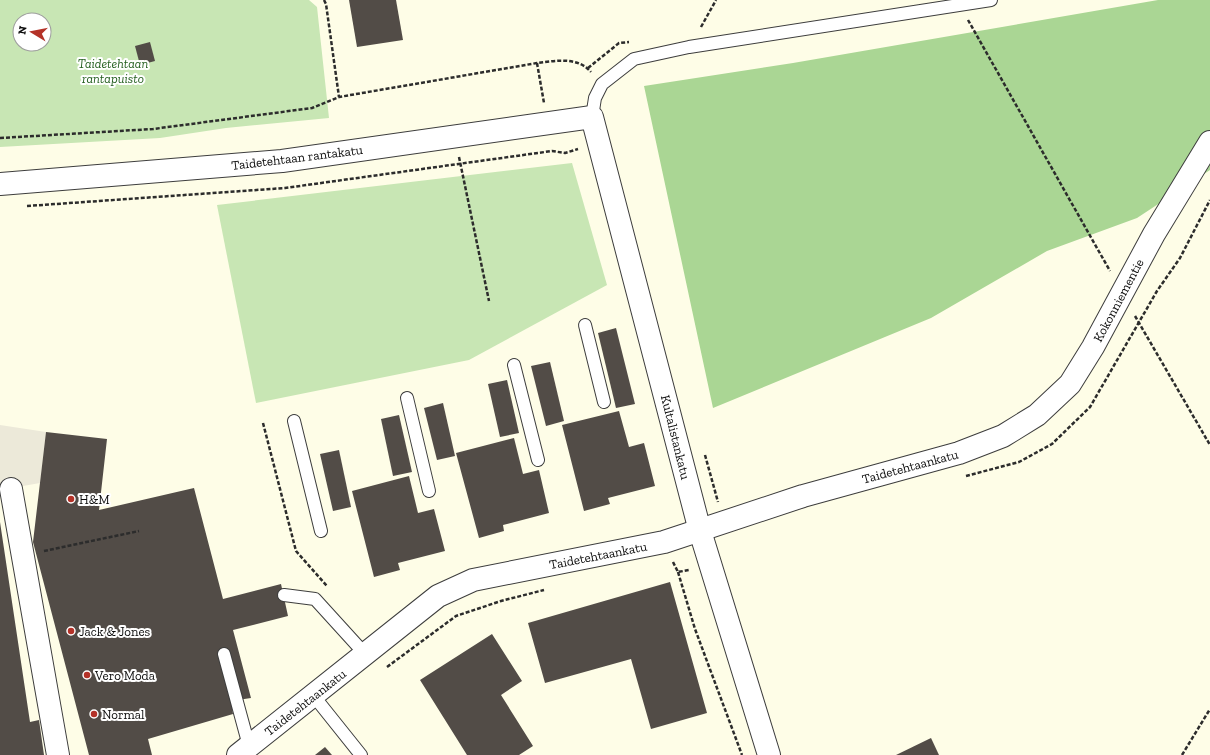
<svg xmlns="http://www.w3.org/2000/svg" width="1210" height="755" viewBox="0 0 1210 755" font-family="'Zilla Slab',serif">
<rect width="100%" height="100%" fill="#fefde7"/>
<g fill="#c8e6b4" fill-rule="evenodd">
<path d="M0 0H309L317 7 329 118 226 128 160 138 0 147ZM20 20H44V44H20Z"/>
<path d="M572 163 607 285 469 360 256 403 217 205Z"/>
</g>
<path fill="#aad694" d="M1158 0H1210V170L1137 218 1047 251 931 318 713 408 644 86 793 63Z"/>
<path fill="#ece9d9" d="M0 425 46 432 40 483 0 490Z"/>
<g fill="#524c47">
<path d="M349 0H396L403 40 357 47Z"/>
<path d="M150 42 155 61 140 65 135 46Z"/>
<path d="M616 328 635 404 616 408 598 333Z"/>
<path d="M550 362 564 421 546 426 531 366Z"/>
<path d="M507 380 519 433 500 437 488 384Z"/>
<path d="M443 403 455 456 437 460 424 408Z"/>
<path d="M619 411 629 447 644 443 655 486 608 498 610 504 584 511 562 425Z"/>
<path d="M399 415 412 472 393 476 381 419Z"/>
<path d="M46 432 107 439 99 510 194 488 223 599 281 584 288 616 233 630 251 698 231 701 233 714 148 739 152 755H89L33 542Z"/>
<path d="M514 438 523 474 539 470 549 513 503 525 504 531 479 538 456 453Z"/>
<path d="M339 450 351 507 333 511 320 454Z"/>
<path d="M409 476 418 513 434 509 445 551 398 563 400 570 374 577 352 491Z"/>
<path d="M0 522 30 722 39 720 44 755H0Z"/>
<path d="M670 582 707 713 651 729 631 659 545 683 528 623Z"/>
<path d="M492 634 522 681 501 695 533 746 519 755H467L420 680Z"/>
<path d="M931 738 939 755H896Z"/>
<path d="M325 747 332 755H315Z"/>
</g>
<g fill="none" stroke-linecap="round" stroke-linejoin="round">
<g stroke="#3d3d3d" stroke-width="14">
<g id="lane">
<path d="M592 117 595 98 602 84 634 59 689 47 991 0"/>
<path d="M585 325 604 402"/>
<path d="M514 365 538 460"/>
<path d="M407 398 429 491"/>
<path d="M294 421 321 531"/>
<path d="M284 595 315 599 365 654"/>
<path d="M224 654 249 746"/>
<path d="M313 695 361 755"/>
</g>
</g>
<g stroke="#3d3d3d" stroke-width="24">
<g id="street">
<path d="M0 184 282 161 592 117 700 531 769 755"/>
<path d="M11 489 58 755"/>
<path d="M238 755 438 596 473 580 664 542 803 496 959 453 1003 436 1037 415 1070 384 1093 347 1154 234 1210 142"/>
</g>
</g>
<g stroke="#2c2c2c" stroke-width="2.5" stroke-dasharray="4 2" stroke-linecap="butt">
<path d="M324 0 326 4 339 97"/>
<path d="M968 20 1110 271"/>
<path d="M701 27 716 0"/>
<path d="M537 63 544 103"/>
<path d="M588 68 619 43 629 42"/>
<path d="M0 138 153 129 312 108 339 97 537 63C555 61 577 56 591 72"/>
<path d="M459 157 489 301"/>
<path d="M27 206 285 188 552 151 565 153 578 149"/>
<path d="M1135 316 1210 445"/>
<path d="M263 423 296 551 327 586"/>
<path d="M705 455 718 502"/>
<path d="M966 476 1019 462 1052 444 1090 407 1157 291 1180 258 1210 200"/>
<path d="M44 551 139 531"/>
<path d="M673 562 678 572 689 570"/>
<path d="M678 572 695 629 742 755"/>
<path d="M387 667 456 616 501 601 544 590"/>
<path d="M1182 755 1210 709"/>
</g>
<use href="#lane" stroke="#fff" stroke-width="12"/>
<use href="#street" stroke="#fff" stroke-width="22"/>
</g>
<g fill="#b43228" stroke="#fff" stroke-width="1.5">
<circle cx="71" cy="499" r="4"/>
<circle cx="71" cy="631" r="4"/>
<circle cx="87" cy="675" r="4"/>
<circle cx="94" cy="714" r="4"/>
</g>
<g text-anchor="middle" stroke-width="4" stroke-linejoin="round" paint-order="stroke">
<g font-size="13" font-style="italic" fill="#235e1e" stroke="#fff">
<text x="113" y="68">Taidetehtaan<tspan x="113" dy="15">rantapuisto</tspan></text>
</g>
<g font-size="13" fill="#0a0a0a" stroke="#fff">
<text transform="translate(297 157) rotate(-7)" y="5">Taidetehtaan rantakatu</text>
<text transform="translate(1118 300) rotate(-62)" y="5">Kokonniementie</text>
<text transform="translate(676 437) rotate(76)" y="5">Kultalistankatu</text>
<text transform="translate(910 466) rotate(-15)" y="5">Taidetehtaankatu</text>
<text transform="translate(598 555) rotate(-11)" y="5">Taidetehtaankatu</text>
<text transform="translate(305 702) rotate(-38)" y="5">Taidetehtaankatu</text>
</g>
<g font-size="13" fill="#0a0a0a" stroke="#fff" text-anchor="start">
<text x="79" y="504">H&amp;M</text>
<text x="79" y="636">Jack &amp; Jones</text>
<text x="95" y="680">Vero Moda</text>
<text x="102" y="719">Normal</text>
</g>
</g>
<g transform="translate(32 32) rotate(280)"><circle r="19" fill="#ffffff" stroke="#9d9d9d"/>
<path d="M0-3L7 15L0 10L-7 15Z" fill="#b43228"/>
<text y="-6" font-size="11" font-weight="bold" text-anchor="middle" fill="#0a0a0a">N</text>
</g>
</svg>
